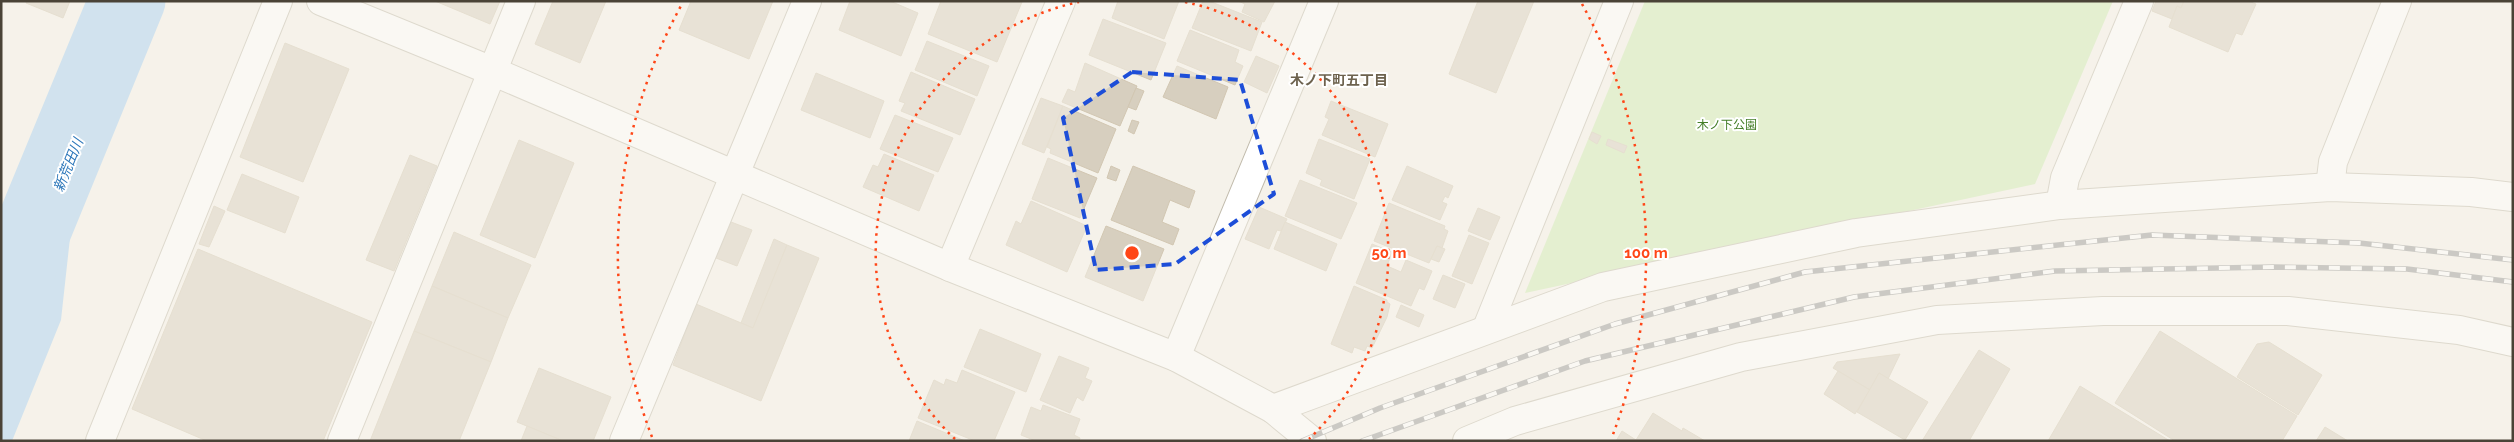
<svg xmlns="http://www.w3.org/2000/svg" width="2514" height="442" viewBox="0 0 2514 442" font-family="Raleway,'Noto Sans JP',sans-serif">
<rect width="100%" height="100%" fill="#f5f2ea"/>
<path fill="#ceeab2" d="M1645 1H2113L2035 184 1525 293Z"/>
<path fill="#a5cff3" d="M86 1H134L120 10 87 83 61 320 12 441H1V207Z"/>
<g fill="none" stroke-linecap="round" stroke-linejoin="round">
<path stroke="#a5cff3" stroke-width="61" d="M1 328 135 1"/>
</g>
<g fill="#d7cfbf" stroke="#d2c7b2">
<path d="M27 1H70L63 18 26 3Z"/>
<path d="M435 1H500L490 24Z"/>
<path d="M553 1H606L580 63 535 44Z"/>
<path d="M691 1H773L749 59 679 30Z"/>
<path d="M850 1H890L918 13 901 56 839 30Z"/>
<path d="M941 1 1022 2 997 62 928 34Z"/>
<path d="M1118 1H1179L1164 39 1112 18Z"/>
<path d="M1203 1H1209L1262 22 1251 51 1192 28Z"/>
<path d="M1238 1H1275L1264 22 1242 12 1245 4Z"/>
<path d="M1478 1H1534L1496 93 1449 74Z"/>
<path d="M2156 1H2184L2181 8 2177 6 2172 19 2152 11Z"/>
<path d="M2184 1H2248L2256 4 2242 35 2236 33 2228 52 2169 27 2177 6 2181 8Z"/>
<path d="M1103 19 1166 43 1151 80 1089 55Z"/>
<path d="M1190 30 1239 50 1235 62 1243 66 1235 85 1177 61Z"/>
<path d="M927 41 989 66 977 96 915 70Z"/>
<path d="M285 43 349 69 303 182 240 157Z"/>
<path d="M1256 56 1279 66 1267 93 1244 82Z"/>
<path d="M1085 63 1137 86 1120 126 1062 102 1068 89 1075 92Z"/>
<path d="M1177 66 1228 87 1216 119 1163 97Z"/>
<path d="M911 72 975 99 960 135 901 111 905 103 899 101Z"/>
<path d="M816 73 884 101 870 138 801 110Z"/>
<path d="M1136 88 1144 91 1136 110 1128 107Z"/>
<path d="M1041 98 1063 106 1044 153 1022 144Z"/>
<path d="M1331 101 1388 124 1375 157 1322 135 1329 119 1325 117Z"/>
<path d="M1063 106 1116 129 1098 173 1050 153 1051 149 1047 147Z"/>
<path d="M895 115 953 138 938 172 880 149Z"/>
<path d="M1132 120 1139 122 1134 134 1128 131Z"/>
<path d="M1592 132 1601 136 1597 144 1589 139Z"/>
<path d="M1319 139 1370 159 1354 199 1320 185 1322 180 1306 173Z"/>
<path d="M1608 139 1627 146 1624 153 1606 145Z"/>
<path d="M519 140 574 163 535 258 480 235Z"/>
<path d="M884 154 934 175 919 211 863 187 873 165 878 167Z"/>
<path d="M410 155 437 166 394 271 366 260Z"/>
<path d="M1048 158 1097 178 1080 218 1032 199Z"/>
<path d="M1111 166 1120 170 1116 181 1107 178Z"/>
<path d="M1133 166 1195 191 1189 208 1170 200 1162 222 1179 229 1173 245 1111 220Z"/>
<path d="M1407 166 1453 186 1448 198 1445 196 1442 202 1447 204 1440 220 1392 200Z"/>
<path d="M242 174 299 197 285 233 227 210Z"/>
<path d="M1300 180 1357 203 1341 239 1285 216Z"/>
<path d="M1031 201 1087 226 1067 272 1006 245 1016 221 1021 224Z"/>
<path d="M1389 203 1445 226 1444 229 1448 231 1442 248 1437 246 1429 263 1374 241Z"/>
<path d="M214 206 225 211 209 247 199 244Z"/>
<path d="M1259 207 1287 219 1281 231 1277 230 1269 249 1245 239Z"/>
<path d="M1478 208 1500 217 1490 240 1468 231Z"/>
<path d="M731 222 752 230 737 266 716 258Z"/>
<path d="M1285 222 1337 244 1326 271 1274 249Z"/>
<path d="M1106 226 1164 249 1143 301 1085 277Z"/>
<path d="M454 232 531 265 508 318 432 286Z"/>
<path d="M1469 235 1489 243 1472 284 1452 276Z"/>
<path d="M774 239 787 245 753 328 741 323Z"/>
<path d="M1372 244 1392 252 1387 266 1401 272 1406 260 1432 271 1424 290 1419 288 1411 306 1356 283Z"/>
<path d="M787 245 819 258 761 401 673 365 696 304 753 328Z"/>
<path d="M1437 246 1445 249 1439 262 1431 259Z"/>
<path d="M198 249 372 322 323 441H207L132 409Z"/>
<path d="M1443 275 1465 284 1455 308 1433 299Z"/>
<path d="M432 286 508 318 491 362 414 331Z"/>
<path d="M1354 286 1387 300V302L1390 304 1387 317 1372 348 1367 346 1365 351 1354 347 1352 353 1331 344Z"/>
<path d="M1401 305 1424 315 1419 327 1396 317Z"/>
<path d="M980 329 1041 354 1026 392 964 367Z"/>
<path d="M414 331 491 362 459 441H370Z"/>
<path d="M2160 331 2297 416 2282 441H2175L2115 403Z"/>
<path d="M2269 342 2322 375 2298 415 2237 377 2257 344Z"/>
<path d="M1979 350 2010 369 1969 441H1922Z"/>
<path d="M1900 354 1888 379 1879 373 1870 390 1833 368 1837 362Z"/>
<path d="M1059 356 1089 368 1085 378 1092 381 1083 401 1077 397 1070 413 1040 400Z"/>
<path d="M539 368 611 397 593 441H563L517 422Z"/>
<path d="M962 370 1015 392 994 441H975L918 418 934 380 944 385 946 379 957 383Z"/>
<path d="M1838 371 1870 390 1855 414 1824 394Z"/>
<path d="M1879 373 1928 402 1905 440 1857 412Z"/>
<path d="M2080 386 2170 441H2048Z"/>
<path d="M1043 405 1080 419 1074 435 1080 438 1079 441H1036L1021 435 1031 407 1041 411Z"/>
<path d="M1653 413 1682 431 1683 428 1705 441H1616L1622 431 1636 440Z"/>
<path d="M917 421 965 441H909Z"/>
<path d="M527 426 563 441H521Z"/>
<path d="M2325 427 2348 441H2316Z"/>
</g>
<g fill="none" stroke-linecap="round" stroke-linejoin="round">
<g stroke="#c1bbac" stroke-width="30">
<g id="minor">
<path d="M321 1 492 71 950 267 1176 357 1273 409 1312 441"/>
<path d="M2330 187 2333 162 2397 1"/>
<path d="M2060 205 2065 178 2139 1"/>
<path d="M950 267 1061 1"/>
<path d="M1487 328 1619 1"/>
<path d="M1176 357 1324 1"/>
<path d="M1273 409 1603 287 1856 233 2060 205 2330 187 2471 192 2513 197"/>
<path d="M100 441 278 1"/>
<path d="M342 441 521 1"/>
<path d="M624 441 807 1"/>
<path d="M1467 441 1515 421 1741 357 1937 320 2103 311H2288L2459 330 2513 342"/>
</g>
</g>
<use href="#minor" stroke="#fff" stroke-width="28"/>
<g stroke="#989898" stroke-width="5.5">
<g id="rail">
<path d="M1302 441 1380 408 1615 324 1805 272 2152 235 2359 243 2513 260"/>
<path d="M1362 441 1585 361 1854 297 2055 271 2274 267 2407 269 2513 282"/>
</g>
</g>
<use href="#rail" stroke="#fff" stroke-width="4" stroke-dasharray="11" stroke-linecap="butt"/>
</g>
<path d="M0 0H2514V442H0ZM1132 72 1240 80 1274 194 1175 264 1096 270 1063 118Z" fill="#f5f2ea" fill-opacity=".55" fill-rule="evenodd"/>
<path fill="none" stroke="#1d4ed8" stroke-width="4" stroke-dasharray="10 6" stroke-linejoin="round" d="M1132 72 1240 80 1274 194 1175 264 1096 270 1063 118Z"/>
<g fill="none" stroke="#ff4617" stroke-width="2.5" stroke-dasharray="2.5 5">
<path d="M955 439A257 257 0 0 1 1079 2M1185 2A257 257 0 0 1 1309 439"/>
<path d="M652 437A514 514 0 0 1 682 4M1582 4A514 514 0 0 1 1612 437"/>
</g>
<g text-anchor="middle" stroke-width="4" stroke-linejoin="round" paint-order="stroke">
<g font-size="12" fill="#447e28" stroke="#fff">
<text x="1727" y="129">木ノ下公園</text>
</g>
<g font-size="14" font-weight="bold" fill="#6d624e" stroke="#fff">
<text x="1339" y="85">木ノ下町五丁目</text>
</g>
<g font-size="14" font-style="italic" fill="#2c77ba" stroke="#fff">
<text transform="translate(68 165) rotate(-68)" y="5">新荒田川</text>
</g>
</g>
<circle cx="1132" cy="253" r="8" fill="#ff4617" stroke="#fff" stroke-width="2.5"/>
<g font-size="15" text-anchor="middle" font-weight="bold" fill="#ff4617" stroke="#fff" stroke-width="4" stroke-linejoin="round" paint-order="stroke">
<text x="1389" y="258">50 m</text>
<text x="1646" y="258">100 m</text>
</g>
<rect width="2514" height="442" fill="none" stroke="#4a4337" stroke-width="5"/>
</svg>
